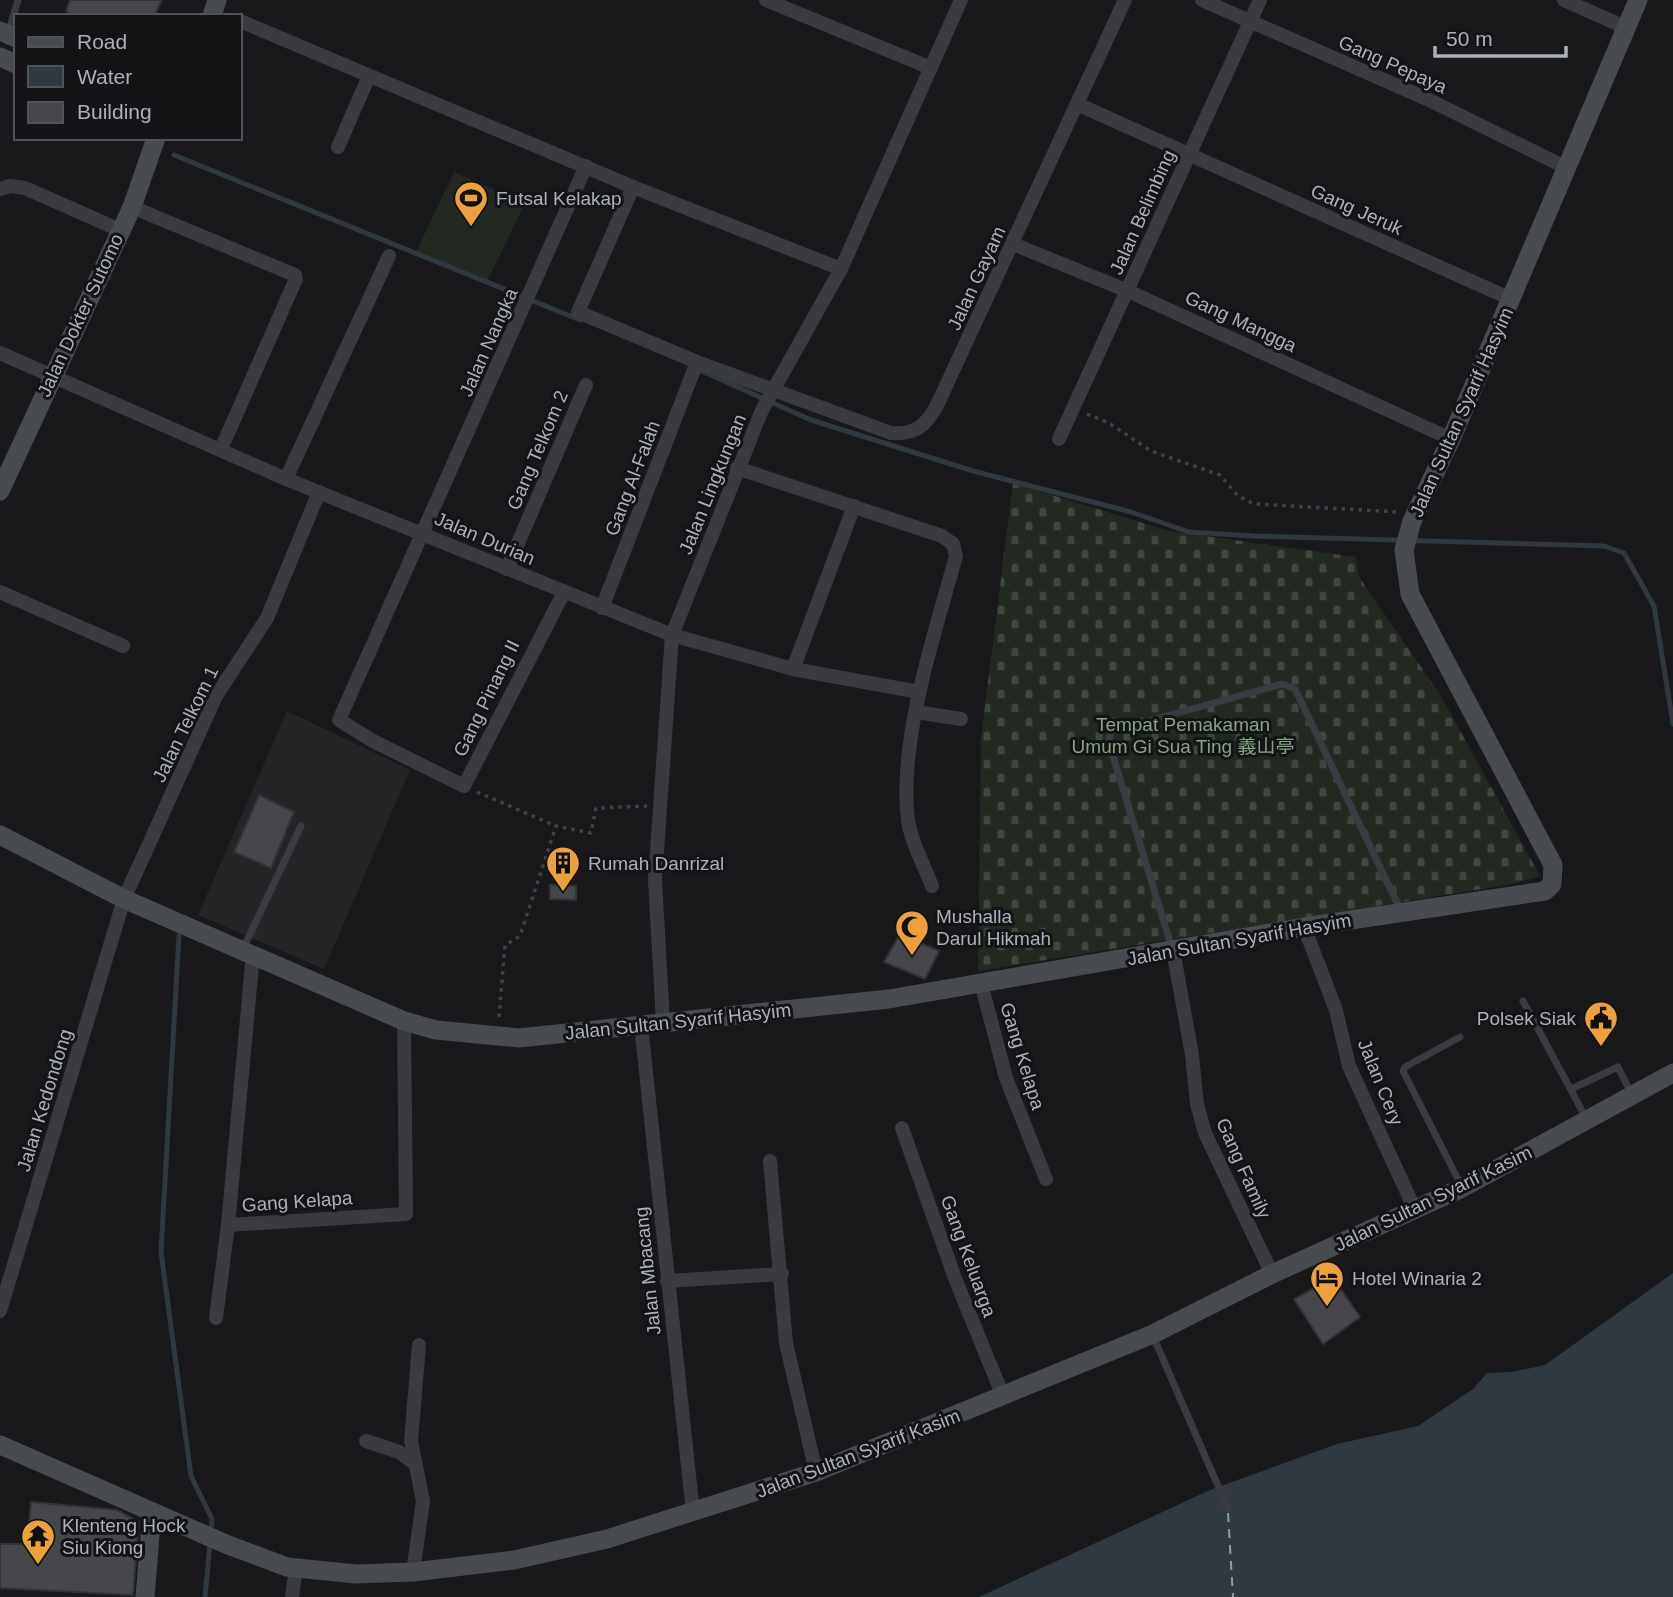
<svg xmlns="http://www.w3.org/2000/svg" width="1673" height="1597" viewBox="0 0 1673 1597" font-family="Helvetica,'Noto Sans SC',sans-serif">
<defs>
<pattern id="cemetery-stones" width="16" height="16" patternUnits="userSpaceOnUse" patternTransform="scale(1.75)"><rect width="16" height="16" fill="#212921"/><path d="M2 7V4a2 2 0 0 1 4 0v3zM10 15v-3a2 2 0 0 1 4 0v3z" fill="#3f463f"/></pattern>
</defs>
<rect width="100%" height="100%" fill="#19191b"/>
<path fill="#252528" d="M287 711 410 770 324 969 198 915Z"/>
<path fill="url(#cemetery-stones)" d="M1013 483 1169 531 1356 557 1359 577 1441 696 1540 876 1512 884 978 971 981 738Z"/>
<path fill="#212921" d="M454 172 525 203 487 282 416 252Z"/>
<path fill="#2f393f" d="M1673 1273V1597H979L1210 1490 1337 1444 1418 1426 1473 1389 1487 1373 1512 1372 1545 1365Z"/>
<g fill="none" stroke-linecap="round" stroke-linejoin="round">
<g stroke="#2f393f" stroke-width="5">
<path d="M174 155 580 320"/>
<path d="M695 368 811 420 973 471 1131 512 1189 532 1253 536 1604 546 1624 553 1654 606 1673 724"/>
<path d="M179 935 161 1252 191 1476 212 1519 211 1533"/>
<path d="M205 1597 210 1543"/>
</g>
<path stroke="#84a2b4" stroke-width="2" stroke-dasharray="9 7" stroke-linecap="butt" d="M1228 1513 1233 1597"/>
</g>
<g fill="#45474b" stroke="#333337" stroke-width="2">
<path d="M70 0H162L154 16H75L66 11Z"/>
<path d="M259 795 294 812 271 868 234 852Z"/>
<path d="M550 885 576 886V900L550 899Z"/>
<path d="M900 934 939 951 925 979 884 962Z"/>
<path d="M1333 1278 1360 1317 1323 1344 1294 1299Z"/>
<path d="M31 1502 117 1510 139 1522 133 1595 0 1588V1544H27Z"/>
</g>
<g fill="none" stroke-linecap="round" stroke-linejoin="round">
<g stroke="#404247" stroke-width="3.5" stroke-dasharray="3.5 5" stroke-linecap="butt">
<path d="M1087 414 1109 423 1151 451 1220 475 1238 496 1254 504 1399 512"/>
<path d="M477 792 556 826"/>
<path d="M499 1017 505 945 520 936 556 826 591 833 596 808 647 806"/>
</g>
<g stroke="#3a3b40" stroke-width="7">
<path d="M8 33 18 0"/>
<path d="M1172 948 1112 753 1109 739 1112 731 1282 684 1295 689 1401 911"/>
<path d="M243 949 301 826"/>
<path d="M1523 1001 1586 1118"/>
<path d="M1460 1037 1405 1067 1403 1071 1462 1187"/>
<path d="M1571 1089 1618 1067 1632 1095"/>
<path d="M1153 1336 1228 1509"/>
</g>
<g stroke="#3a3b40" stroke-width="14">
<path d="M766 0 931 68"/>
<path d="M1202 0 1427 99 1567 168"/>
<path d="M1564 0 1627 28"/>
<path d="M240 21 633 187 841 269"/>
<path d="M1077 104 1511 299"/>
<path d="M338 147 369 76"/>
<path d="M633 187 578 312 697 362 891 433C916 435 927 425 938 403L1125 0"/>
<path d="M0 189 10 186 25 188 120 230"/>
<path d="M132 207 295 275 296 279 221 449"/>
<path d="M1013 244 1128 291 1451 439"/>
<path d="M0 353 286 479 672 635 793 669 919 692"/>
<path d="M1059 439 1260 0"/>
<path d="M737 468 942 536 953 544 956 556C935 633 898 742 908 820 911 842 924 865 932 886"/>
<path d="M286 479 389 256"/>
<path d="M507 569 586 385"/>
<path d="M0 592 123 646"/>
<path d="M564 592 464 786 373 741 339 720 586 166"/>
<path d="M602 608 697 362"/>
<path d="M793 669 854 506"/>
<path d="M916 712 961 719"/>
<path d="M1304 927 1336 1010 1349 1066 1415 1210"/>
<path d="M1173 950 1192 1055 1197 1104 1205 1133 1272 1274"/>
<path d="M253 954 228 1225 406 1214 404 1021"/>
<path d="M981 983 1006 1078 1046 1179"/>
<path d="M663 1022 655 880 672 635 762 410 841 269 961 0"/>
<path d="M641 1025 693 1513"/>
<path d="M902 1128 956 1281 1003 1396"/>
<path d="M770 1161 786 1343 816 1472"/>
<path d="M667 1281 782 1274"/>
<path d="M0 1311 124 899 216 696 267 618 319 492"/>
<path d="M216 1318 228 1225"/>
<path d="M366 1441 399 1452 415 1464"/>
<path d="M413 1572 423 1501 411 1441 419 1345"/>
<path d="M292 1597 296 1568"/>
</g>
<g stroke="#484b50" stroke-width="19">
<path d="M212 16 217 0"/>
<path d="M0 31 16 38"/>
<path d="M0 57 16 64"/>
<path d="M0 491 132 207 156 138"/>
<path d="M0 835 124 899 404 1021 436 1030 519 1038 889 999 1304 927 1545 891 1552 884 1553 865 1410 594 1404 550 1412 521 1451 439 1638 0"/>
<path d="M0 1445 228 1545 287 1567 356 1574 413 1572 514 1560 607 1539 816 1472 1153 1334 1272 1274 1462 1188 1673 1073"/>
<path d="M145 1597 152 1512"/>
</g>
</g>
<defs>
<g id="stadium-pin" transform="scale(1.75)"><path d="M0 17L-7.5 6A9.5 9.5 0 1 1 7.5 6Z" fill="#eea03d" stroke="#141416"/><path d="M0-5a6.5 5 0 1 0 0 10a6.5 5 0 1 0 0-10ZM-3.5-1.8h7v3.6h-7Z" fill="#111"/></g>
<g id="building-pin" transform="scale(1.75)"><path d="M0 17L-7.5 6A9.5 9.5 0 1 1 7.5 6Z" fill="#eea03d" stroke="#141416"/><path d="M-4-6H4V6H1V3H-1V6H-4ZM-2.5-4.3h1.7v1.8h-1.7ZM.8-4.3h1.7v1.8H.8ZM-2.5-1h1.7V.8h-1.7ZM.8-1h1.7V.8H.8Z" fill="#111"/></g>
<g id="mosque-pin" transform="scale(1.75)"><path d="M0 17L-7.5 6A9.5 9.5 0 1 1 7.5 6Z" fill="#eea03d" stroke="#141416"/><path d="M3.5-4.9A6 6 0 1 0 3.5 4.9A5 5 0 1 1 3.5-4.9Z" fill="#111"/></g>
<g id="civic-pin" transform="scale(1.75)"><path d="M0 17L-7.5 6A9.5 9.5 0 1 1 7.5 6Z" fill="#eea03d" stroke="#141416"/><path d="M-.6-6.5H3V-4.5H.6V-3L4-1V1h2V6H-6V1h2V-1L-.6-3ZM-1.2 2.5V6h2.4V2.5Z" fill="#111"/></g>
<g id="hotel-pin" transform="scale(1.75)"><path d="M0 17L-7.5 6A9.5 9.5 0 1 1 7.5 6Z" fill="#eea03d" stroke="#141416"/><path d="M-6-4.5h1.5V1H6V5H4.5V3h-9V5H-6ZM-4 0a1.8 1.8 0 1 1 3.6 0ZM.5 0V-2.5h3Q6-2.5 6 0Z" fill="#111"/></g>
<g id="temple-pin" transform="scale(1.75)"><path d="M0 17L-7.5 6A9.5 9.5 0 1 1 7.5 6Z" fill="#eea03d" stroke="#141416"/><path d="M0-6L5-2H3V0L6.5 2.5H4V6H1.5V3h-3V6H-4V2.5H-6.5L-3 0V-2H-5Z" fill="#111"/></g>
</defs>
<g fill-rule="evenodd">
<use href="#stadium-pin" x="471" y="198"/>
<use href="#building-pin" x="563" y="863"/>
<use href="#mosque-pin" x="912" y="927"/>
<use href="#civic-pin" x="1601" y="1018"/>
<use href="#hotel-pin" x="1327" y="1278"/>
<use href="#temple-pin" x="38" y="1536"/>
</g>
<g text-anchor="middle" stroke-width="6" stroke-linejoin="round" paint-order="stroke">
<g font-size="19" fill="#abb1ba" stroke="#141416">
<text transform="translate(1393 64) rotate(24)" y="7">Gang Pepaya</text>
<text transform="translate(1357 209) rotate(24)" y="7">Gang Jeruk</text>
<text transform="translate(1142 212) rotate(-66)" y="7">Jalan Belimbing</text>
<text transform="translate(976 278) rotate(-65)" y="7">Jalan Gayam</text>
<text transform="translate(80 315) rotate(-65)" y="7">Jalan Dokter Sutomo</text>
<text transform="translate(1241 321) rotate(25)" y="7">Gang Mangga</text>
<text transform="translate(488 342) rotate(-66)" y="7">Jalan Nangka</text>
<text transform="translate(1461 412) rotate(-66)" y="7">Jalan Sultan Syarif Hasyim</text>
<text transform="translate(537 450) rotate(-67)" y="7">Gang Telkom 2</text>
<text transform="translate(632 478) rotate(-69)" y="7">Gang Al-Falah</text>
<text transform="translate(712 484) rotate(-68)" y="7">Jalan Lingkungan</text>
<text transform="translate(485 538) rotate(23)" y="7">Jalan Durian</text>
<text transform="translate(486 698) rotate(-64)" y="7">Gang Pinang II</text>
<text transform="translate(185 724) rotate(-64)" y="7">Jalan Telkom 1</text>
<text transform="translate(1239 939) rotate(-10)" y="7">Jalan Sultan Syarif Hasyim</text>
<text transform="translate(678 1021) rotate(-6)" y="7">Jalan Sultan Syarif Hasyim</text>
<text transform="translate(1023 1056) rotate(73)" y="7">Gang Kelapa</text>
<text transform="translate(1381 1082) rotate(68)" y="7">Jalan Cery</text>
<text transform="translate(44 1100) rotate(-73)" y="7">Jalan Kedondong</text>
<text transform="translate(1244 1168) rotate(66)" y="7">Gang Family</text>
<text transform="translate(1433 1198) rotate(-26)" y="7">Jalan Sultan Syarif Kasim</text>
<text transform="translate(297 1201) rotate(-4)" y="7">Gang Kelapa</text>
<text transform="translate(969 1256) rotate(70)" y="7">Gang Keluarga</text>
<text transform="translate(647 1271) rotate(-96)" y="7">Jalan Mbacang</text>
<text transform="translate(858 1453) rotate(-21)" y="7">Jalan Sultan Syarif Kasim</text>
</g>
<g font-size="19" fill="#abb1ba" stroke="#141416" text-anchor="start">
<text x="496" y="205">Futsal Kelakap</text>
<text x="588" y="870">Rumah Danrizal</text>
<text x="936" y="923">Mushalla<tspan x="936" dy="22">Darul Hikmah</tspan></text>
<text x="1576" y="1025" text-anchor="end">Polsek Siak</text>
<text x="1352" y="1285">Hotel Winaria 2</text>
<text x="62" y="1532">Klenteng Hock<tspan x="62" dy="22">Siu Kiong</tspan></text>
</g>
<g font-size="19" fill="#84a483" stroke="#141416">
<text x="1183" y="731">Tempat Pemakaman<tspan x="1183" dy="22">Umum Gi Sua Ting 義山亭</tspan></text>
</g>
</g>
<rect x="14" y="14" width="228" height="126" fill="#141416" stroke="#505358" stroke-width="2"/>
<rect x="28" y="37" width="35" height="10" fill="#484b50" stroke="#505358" stroke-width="2"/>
<text x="77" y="49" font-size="21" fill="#abb1ba">Road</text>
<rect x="28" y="66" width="35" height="21" fill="#2f393f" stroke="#505358" stroke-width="2"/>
<text x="77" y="84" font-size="21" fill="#abb1ba">Water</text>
<rect x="28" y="102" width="35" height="21" fill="#45474b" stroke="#505358" stroke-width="2"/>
<text x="77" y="119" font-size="21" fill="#abb1ba">Building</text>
<path d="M1435 46v10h131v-10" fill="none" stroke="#abb1ba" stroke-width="3.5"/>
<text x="1446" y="46" font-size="21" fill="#abb1ba" stroke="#141416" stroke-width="5" paint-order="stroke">50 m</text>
</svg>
